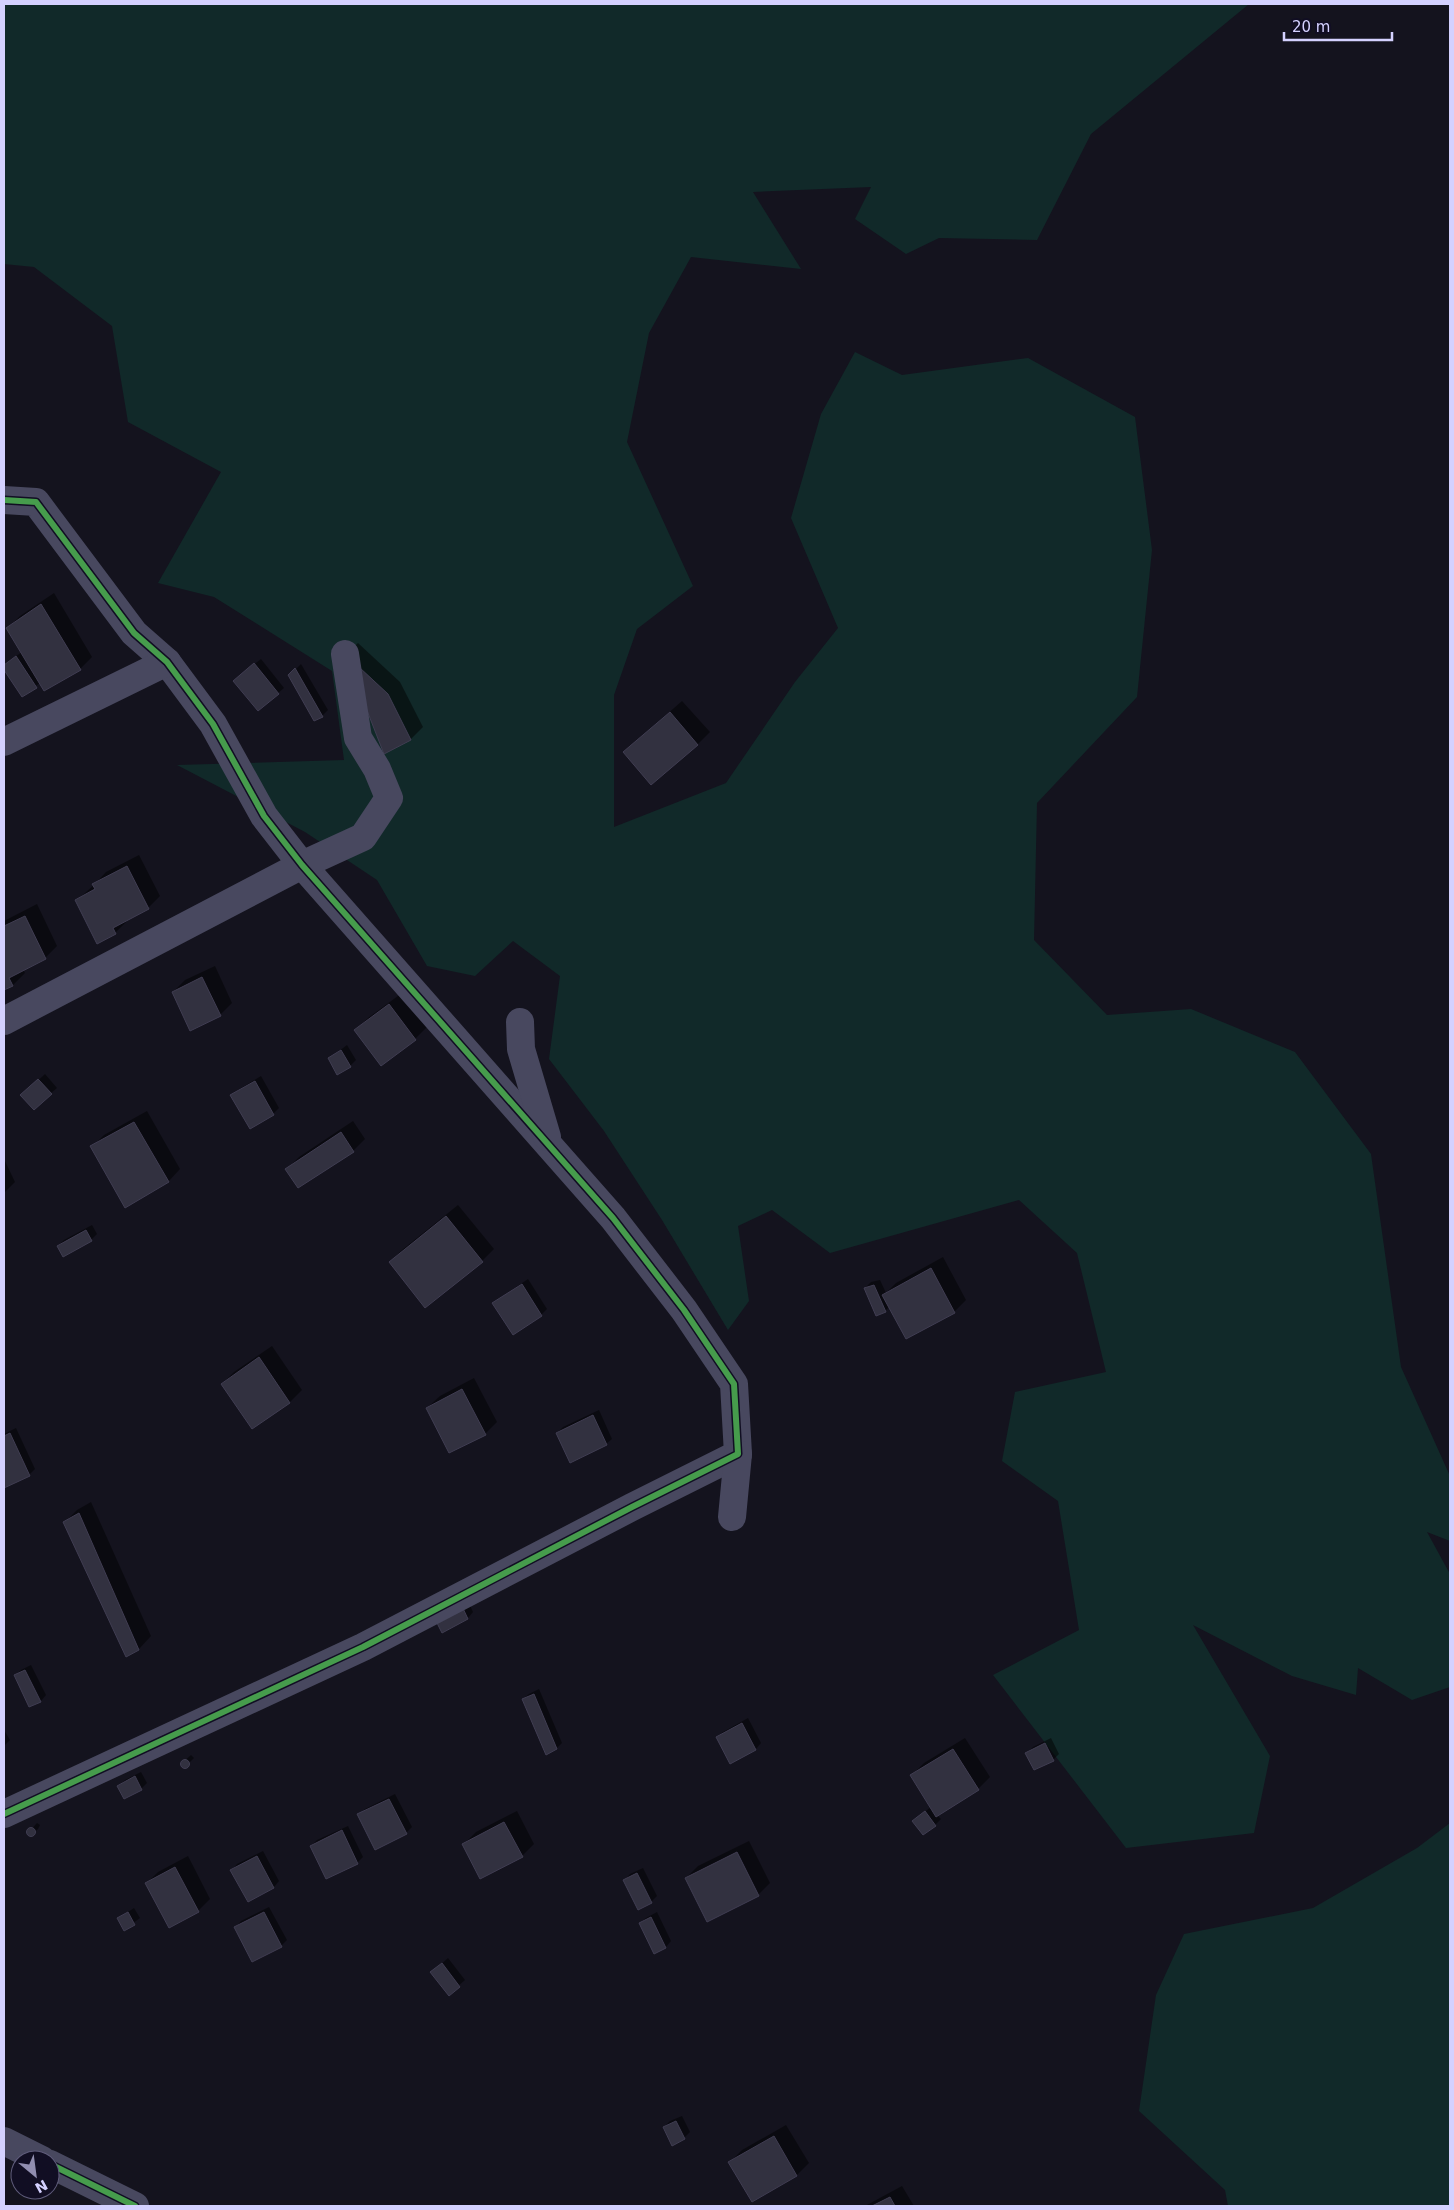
<svg xmlns="http://www.w3.org/2000/svg" width="1454" height="2210" viewBox="0 0 1454 2210" font-family="'DejaVu Sans',sans-serif">
<rect width="100%" height="100%" fill="#14131e"/>
<g fill="#112929">
<path d="M4 4H1249L1091 134 1037 240 939 238 906 254 855 219 871 187 753 192 801 269 691 257 649 333 627 442 693 586 637 629 614 695V827L726 783 795 682 838 628 791 518 821 414 855 352 902 375 1028 358 1135 417 1152 550 1137 697 1037 803 1034 940 1107 1015 1191 1009 1295 1052 1371 1154 1401 1367 1450 1476V1541L1427 1532 1450 1574V1687L1412 1700 1358 1668 1356 1695 1292 1676 1193 1625 1270 1756 1254 1833 1126 1848 993 1675 1079 1630 1058 1501 1002 1461 1015 1392 1106 1372 1077 1253 1019 1200 830 1253 772 1210 738 1226 749 1301 728 1330 662 1220 604 1131 549 1059 560 976 513 941 475 976 427 966 377 880 305 832 177 765 344 760 332 671 214 597 158 583 221 472 128 422 112 326 34 267 4 264Z"/>
<path d="M1450 1823V2206H1228L1225 2190 1139 2111 1156 1995 1184 1934 1313 1908 1417 1848Z"/>
</g>
<g fill="#0007">
<path d="M54 593 92 657 80 669 41 682 22 696 4 667 9 661 22 652 8 628 20 616Z"/>
<path d="M358 643 400 682 423 727 411 739 384 752 346 654Z"/>
<path d="M261 659 284 688 258 710 241 675Z"/>
<path d="M301 664 328 710 322 716 290 675Z"/>
<path d="M682 701 710 732 698 744 624 752Z"/>
<path d="M139 855 160 896 148 908 127 919V921L115 933 76 901 94 885 106 872Z"/>
<path d="M37 904 57 946 45 958 23 969 25 973 13 985 4 989V921Z"/>
<path d="M215 966 232 1003 220 1015 173 992 185 980Z"/>
<path d="M402 993 427 1027 415 1039 356 1030 368 1018Z"/>
<path d="M347 1045 356 1060 350 1066 330 1058Z"/>
<path d="M45 1074 57 1088 51 1093 28 1090Z"/>
<path d="M261 1076 279 1108 273 1114 250 1128 232 1096 238 1090Z"/>
<path d="M147 1111 180 1169 168 1182 92 1147 104 1135Z"/>
<path d="M353 1121 365 1139 353 1151 287 1169 299 1157Z"/>
<path d="M4 1159 15 1182 4 1193Z"/>
<path d="M458 1205 494 1249 482 1261 390 1262 402 1250Z"/>
<path d="M92 1225 97 1234 91 1240 58 1246 64 1240Z"/>
<path d="M943 1257 966 1300 954 1312 890 1306 885 1311 865 1288 871 1282 880 1280 886 1293 896 1283Z"/>
<path d="M528 1279 547 1309 541 1315 493 1303Z"/>
<path d="M272 1346 302 1390 290 1402 252 1428 222 1384 234 1372Z"/>
<path d="M474 1378 497 1422 485 1434 427 1408 440 1396Z"/>
<path d="M599 1410 612 1439 606 1444 557 1433 563 1427Z"/>
<path d="M16 1428 35 1469 29 1475 4 1487V1434Z"/>
<path d="M91 1502 151 1636 139 1649 127 1655 65 1522 77 1510Z"/>
<path d="M466 1597 473 1612 468 1618 443 1631Z"/>
<path d="M31 1665 46 1695 41 1701 30 1706 15 1676 21 1670Z"/>
<path d="M539 1689 562 1743 557 1748 523 1699 529 1694Z"/>
<path d="M748 1718 761 1743 756 1749 731 1762 717 1737 723 1732Z"/>
<path d="M4 1730 10 1740 4 1746Z"/>
<path d="M965 1738 990 1777 978 1789 937 1815 941 1819 935 1825 920 1816 932 1806 912 1775 924 1763Z"/>
<path d="M1051 1738 1059 1754 1053 1760 1027 1753 1033 1747Z"/>
<path d="M191 1755 194 1758 185 1767 183 1766 182 1763Z"/>
<path d="M141 1772 147 1783 141 1789 119 1786 125 1780Z"/>
<path d="M395 1794 412 1827 406 1833 359 1815 365 1809Z"/>
<path d="M517 1811 534 1844 522 1856 464 1844 476 1832Z"/>
<path d="M37 1823 40 1825 38 1829 32 1835H29L28 1833Z"/>
<path d="M348 1826 363 1857 357 1863 311 1846 317 1840Z"/>
<path d="M749 1841 770 1883 758 1895 686 1878 698 1866Z"/>
<path d="M263 1851 279 1881 274 1887 248 1900 232 1870 237 1864Z"/>
<path d="M188 1856 210 1899 198 1911 146 1884 158 1872Z"/>
<path d="M643 1868 657 1896 651 1902 625 1880 630 1874Z"/>
<path d="M269 1907 287 1940 281 1946 236 1927 241 1921Z"/>
<path d="M134 1908 140 1918 125 1929 119 1918Z"/>
<path d="M657 1912 671 1941 666 1947 655 1952 640 1923 646 1918Z"/>
<path d="M448 1958 465 1980 449 1994 438 1967Z"/>
<path d="M682 2116 690 2132 684 2138 664 2127 670 2121Z"/>
<path d="M786 2125 809 2163 797 2175 730 2162 742 2150Z"/>
<path d="M902 2186 914 2206H865Z"/>
</g>
<g fill="#323140" stroke="#403d52">
<path d="M41 604 81 670 44 691 6 628Z"/>
<path d="M345 654 388 694 411 740 384 754Z"/>
<path d="M16 656 37 688 22 697 4 670V665Z"/>
<path d="M254 663 279 694 258 711 233 681Z"/>
<path d="M295 668 323 717 314 721 288 675Z"/>
<path d="M670 712 698 745 651 785 623 752Z"/>
<path d="M127 866 149 909 113 928 116 934 97 944 75 900 95 889 92 884Z"/>
<path d="M25 916 46 959 9 978 13 986 4 990V926Z"/>
<path d="M202 977 221 1016 190 1031 172 992Z"/>
<path d="M389 1004 416 1040 381 1066 354 1030Z"/>
<path d="M341 1050 351 1067 337 1075 328 1058Z"/>
<path d="M38 1079 52 1094 34 1110 20 1095Z"/>
<path d="M255 1081 274 1115 250 1129 230 1095Z"/>
<path d="M134 1122 169 1182 125 1208 90 1146Z"/>
<path d="M341 1132 354 1152 298 1188 285 1169Z"/>
<path d="M446 1216 483 1262 425 1308 389 1262Z"/>
<path d="M86 1230 92 1241 63 1257 57 1246Z"/>
<path d="M931 1268 955 1313 906 1339 882 1295Z"/>
<path d="M522 1284 542 1316 513 1335 492 1303Z"/>
<path d="M874 1285 886 1312 876 1316 864 1288Z"/>
<path d="M259 1357 290 1403 252 1429 221 1384Z"/>
<path d="M462 1389 486 1435 449 1453 426 1408Z"/>
<path d="M593 1415 607 1445 570 1463 556 1433Z"/>
<path d="M10 1433 30 1476 4 1488V1436Z"/>
<path d="M79 1513 139 1650 126 1657 63 1522Z"/>
<path d="M460 1602 468 1619 442 1633 434 1617Z"/>
<path d="M25 1670 41 1702 29 1707 14 1675Z"/>
<path d="M534 1694 557 1749 546 1755 522 1699Z"/>
<path d="M742 1723 756 1750 730 1764 716 1737Z"/>
<path d="M1045 1743 1054 1761 1034 1770 1025 1753Z"/>
<path d="M953 1749 979 1790 936 1817 910 1775Z"/>
<circle cx="185" cy="1764" r="4.5"/>
<path d="M135 1776 142 1790 124 1799 117 1786Z"/>
<path d="M389 1799 407 1834 375 1850 357 1814Z"/>
<path d="M925 1811 936 1826 923 1835 912 1821Z"/>
<path d="M504 1822 523 1857 480 1879 462 1844Z"/>
<circle cx="31" cy="1832" r="4.5"/>
<path d="M342 1830 358 1864 326 1879 310 1846Z"/>
<path d="M737 1852 759 1896 707 1922 685 1878Z"/>
<path d="M257 1856 274 1888 248 1902 230 1870Z"/>
<path d="M175 1867 199 1912 169 1928 145 1883Z"/>
<path d="M637 1873 652 1903 638 1910 623 1880Z"/>
<path d="M128 1912 135 1925 124 1931 117 1918Z"/>
<path d="M264 1912 282 1947 252 1962 234 1927Z"/>
<path d="M651 1917 666 1948 654 1954 639 1923Z"/>
<path d="M442 1963 460 1987 449 1996 430 1972Z"/>
<path d="M676 2121 685 2139 672 2146 663 2127Z"/>
<path d="M774 2136 797 2176 752 2202 728 2162Z"/>
<path d="M890 2197 895 2206H872Z"/>
</g>
<g fill="none" stroke-linecap="round" stroke-linejoin="round">
<g stroke="#48485f" stroke-width="28">
<path d="M4 500 36 502 134 633 167 662 213 724 264 816 302 865 613 1218 684 1310 734 1384 738 1454 632 1507 363 1647 4 1814"/>
<path d="M4 742 167 662"/>
<path d="M4 1021 302 865 363 837 389 798 377 769 358 738 345 654"/>
<path d="M520 1022 521 1049 547 1137"/>
<path d="M732 1517 738 1454"/>
<path d="M4 2141 42 2160"/>
<path d="M50 2164 135 2206"/>
</g>
<g stroke="#110e23" stroke-width="9">
<g id="cycleway">
<path d="M4 500 36 502 134 633 167 662 213 724 264 816 302 865 613 1218 684 1310 734 1384 738 1454 632 1507 363 1647 4 1814"/>
<path d="M50 2164 135 2206"/>
</g>
</g>
<use href="#cycleway" stroke="#469c4c" stroke-width="6"/>
</g>
<rect width="1454" height="2210" fill="none" stroke="#d4d1ff" stroke-width="10"/>
<g transform="translate(35 2175) rotate(151)"><circle r="24" fill="#110e23" stroke="#5f5c7b"/>
<path d="M0-4L9 19L0 12L-9 19Z" fill="#918eb0"/>
<text y="-8" font-size="14" font-weight="bold" text-anchor="middle" fill="#d4d1ff">N</text>
</g>
<path d="M1284 32v8h108v-8" fill="none" stroke="#d4d1ff" stroke-width="2.5"/>
<text x="1292" y="32" font-size="15" fill="#d4d1ff" stroke="#110e23" stroke-width="4" paint-order="stroke">20 m</text>
</svg>
